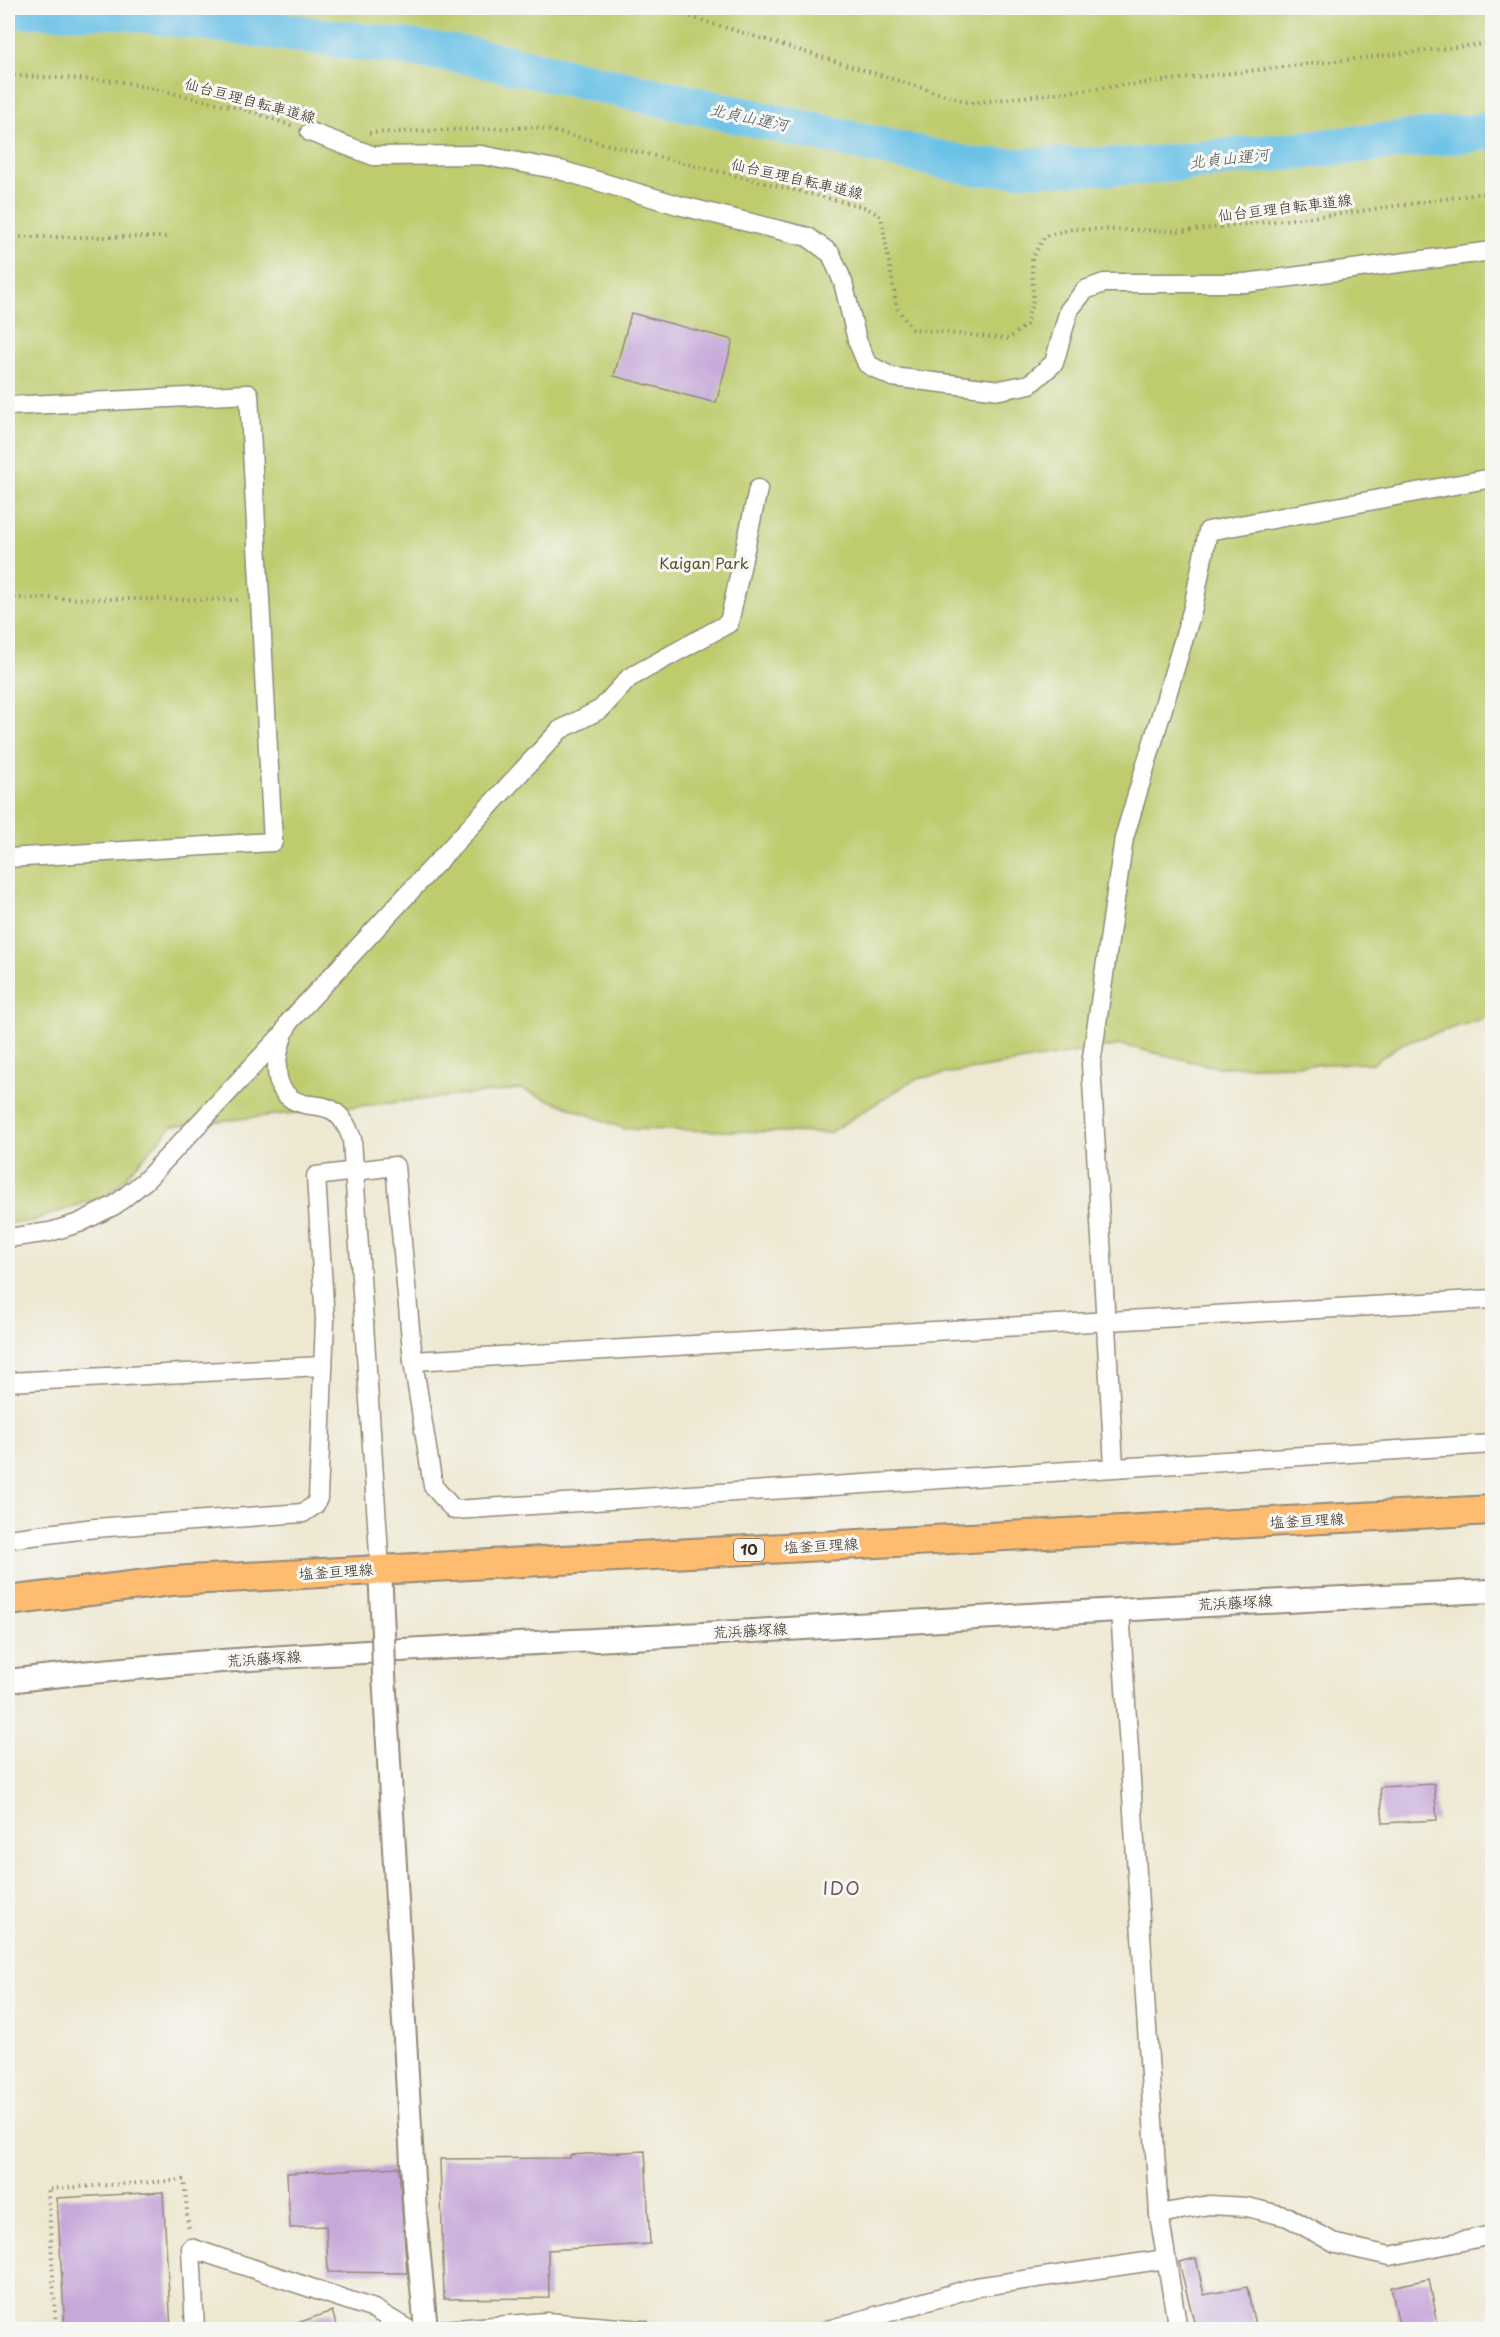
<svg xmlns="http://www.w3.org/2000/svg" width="1500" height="2337" viewBox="0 0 1500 2337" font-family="'Playpen Sans','Klee One',sans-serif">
<rect width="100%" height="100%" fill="#f6f6f2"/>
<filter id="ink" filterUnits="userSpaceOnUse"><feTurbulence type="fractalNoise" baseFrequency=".0167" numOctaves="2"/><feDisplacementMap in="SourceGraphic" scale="12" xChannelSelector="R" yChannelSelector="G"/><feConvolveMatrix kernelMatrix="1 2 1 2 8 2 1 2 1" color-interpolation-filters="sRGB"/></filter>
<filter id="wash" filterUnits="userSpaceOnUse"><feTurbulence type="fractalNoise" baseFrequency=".008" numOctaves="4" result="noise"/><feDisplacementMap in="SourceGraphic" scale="24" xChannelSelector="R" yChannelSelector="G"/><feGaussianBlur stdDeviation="1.35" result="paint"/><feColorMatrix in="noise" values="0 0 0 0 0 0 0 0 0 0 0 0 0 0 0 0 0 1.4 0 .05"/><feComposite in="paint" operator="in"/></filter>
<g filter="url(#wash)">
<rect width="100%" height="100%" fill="#eee8d1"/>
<path fill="#becc6e" stroke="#7c7b46" stroke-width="1.5" d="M8 8H1492V1016L1401 1044 1374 1063 1216 1067 1121 1045 915 1079 829 1133 625 1129 521 1089 172 1126 110 1194 29 1222 8 1223Z"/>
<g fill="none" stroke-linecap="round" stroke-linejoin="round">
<path stroke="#69c1e7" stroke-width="38" d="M8 9 114 10 471 56 975 167 1143 166 1492 131"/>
</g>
<g id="blocks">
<g fill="#c6a8d9">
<path d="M631 313 733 340 716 403 614 376Z"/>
<path d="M1434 1784 1437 1820 1383 1823 1380 1787Z"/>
<path d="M645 2151 650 2244 548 2250 549 2298 444 2299 440 2159 570 2158V2155Z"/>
<path d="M399 2167 407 2273 328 2272 326 2226 290 2228 287 2173Z"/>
<path d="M163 2192 171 2330H65L57 2198Z"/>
<path d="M1196 2258 1204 2295 1247 2287 1256 2330H1196L1179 2262Z"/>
<path d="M1429 2279 1439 2330H1400L1391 2287Z"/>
<path d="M332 2311 338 2330H287L286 2327Z"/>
</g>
</g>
</g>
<g filter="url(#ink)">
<use href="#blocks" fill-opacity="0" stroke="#948978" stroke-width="1.5"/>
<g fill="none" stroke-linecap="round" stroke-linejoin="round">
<g stroke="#948978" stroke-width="21">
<g id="minor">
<path d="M310 132 374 156 481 155 560 170 678 205 808 237 831 254 843 282 857 340 867 364 892 377 1000 390 1030 384 1054 363 1069 310 1085 290 1104 283H1245L1492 251"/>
<path d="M8 406 249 394 273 842 8 858"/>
<path d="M8 1238 50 1232 79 1223 115 1205 146 1180 280 1037"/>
<path d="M413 1361 1492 1299"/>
<path d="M8 1382 323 1366"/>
<path d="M1114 1466 1091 1064 1124 838 1193 608 1208 531 1492 478"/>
<path d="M8 1539 95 1528 303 1513 315 1505 318 1498 325 1320 316 1176 395 1166 413 1361 433 1486 454 1510 1492 1444"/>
<path d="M380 1569 352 1139C348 1128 344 1119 335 1112 326 1105 314 1106 304 1104 264 1095 277 1046 289 1022L560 730 601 709 629 678 729 623 758 489"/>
<path d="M1120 1610 1159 2214 1178 2330"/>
<path d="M1159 2214 1209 2205 1247 2207 1288 2217 1336 2244 1390 2256 1492 2235"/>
<path d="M195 2330 191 2248 374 2309 409 2330"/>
<path d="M442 2330 546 2322 643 2330"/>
<path d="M828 2330 976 2287 1166 2259"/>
</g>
</g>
<g stroke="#948978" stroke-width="26">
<g id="tertiary">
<path d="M380 1569 383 1633"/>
<path d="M384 1674 415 2214 426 2330"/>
<path d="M8 1681C220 1656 435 1649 649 1637 930 1621 1211 1603 1492 1591"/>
</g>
</g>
<g stroke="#948978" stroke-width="32">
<path id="primary" d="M8 1601 171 1581 1492 1510"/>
</g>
<g stroke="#948978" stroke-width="4" stroke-dasharray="1.5 4.5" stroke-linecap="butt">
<path d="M662 8 971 103 1492 43"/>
<path d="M8 75 118 81 243 109 293 126"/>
<path d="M369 133 536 127 864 207 881 216 897 308 912 329 1008 339 1026 325 1033 300 1032 258 1045 236 1072 229 1186 231 1347 213 1492 192"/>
<path d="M8 237H169"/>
<path d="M8 598 241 600"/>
<path d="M56 2330 48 2189 184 2180 189 2232"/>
</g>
<use href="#minor" stroke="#fff" stroke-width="18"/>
<use href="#tertiary" stroke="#fff" stroke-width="22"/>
<use href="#primary" stroke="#febc70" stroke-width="28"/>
<g stroke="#948978" stroke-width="26" stroke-linecap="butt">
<path id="tertiary-bridge" d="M383 1633 384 1674"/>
</g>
<use href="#tertiary-bridge" stroke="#fff" stroke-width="22"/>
</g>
</g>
<g text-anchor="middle" stroke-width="6" stroke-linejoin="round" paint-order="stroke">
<rect fill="#f6f6f2" stroke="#73675e" stroke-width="1.5" x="734" y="1539" width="30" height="22" rx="4.5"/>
<g font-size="14" font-weight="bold" fill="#3b2a1e">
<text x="749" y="1555">10</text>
</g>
<g font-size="15" fill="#3b2a1e" stroke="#f6f6f2">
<text transform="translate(250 101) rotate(15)" y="5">仙台亘理自転車道線</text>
<text transform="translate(797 179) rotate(13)" y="5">仙台亘理自転車道線</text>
<text transform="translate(1285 208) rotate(-7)" y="5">仙台亘理自転車道線</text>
<text transform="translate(1307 1521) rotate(-3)" y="5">塩釜亘理線</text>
<text transform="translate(821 1546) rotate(-3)" y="5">塩釜亘理線</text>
<text transform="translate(336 1572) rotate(-4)" y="5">塩釜亘理線</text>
<text transform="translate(1235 1603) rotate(-3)" y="5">荒浜藤塚線</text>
<text transform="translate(750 1631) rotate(-3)" y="5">荒浜藤塚線</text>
<text transform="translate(264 1659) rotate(-4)" y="5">荒浜藤塚線</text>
</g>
<g font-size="15" fill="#5c5232" stroke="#f6f6f2">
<text x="704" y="569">Kaigan Park</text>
</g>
<g font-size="16" font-style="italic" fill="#49575a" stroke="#f6f6f2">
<text transform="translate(749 117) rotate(12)" y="6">北貞山運河</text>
<text transform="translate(1229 158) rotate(-6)" y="6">北貞山運河</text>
</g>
<g font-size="18" letter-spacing="1.5" fill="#6c565f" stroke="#f6f6f2">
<text x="842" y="1895">IDO</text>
</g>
</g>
<rect width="1500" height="2337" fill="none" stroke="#f6f6f2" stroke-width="30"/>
</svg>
